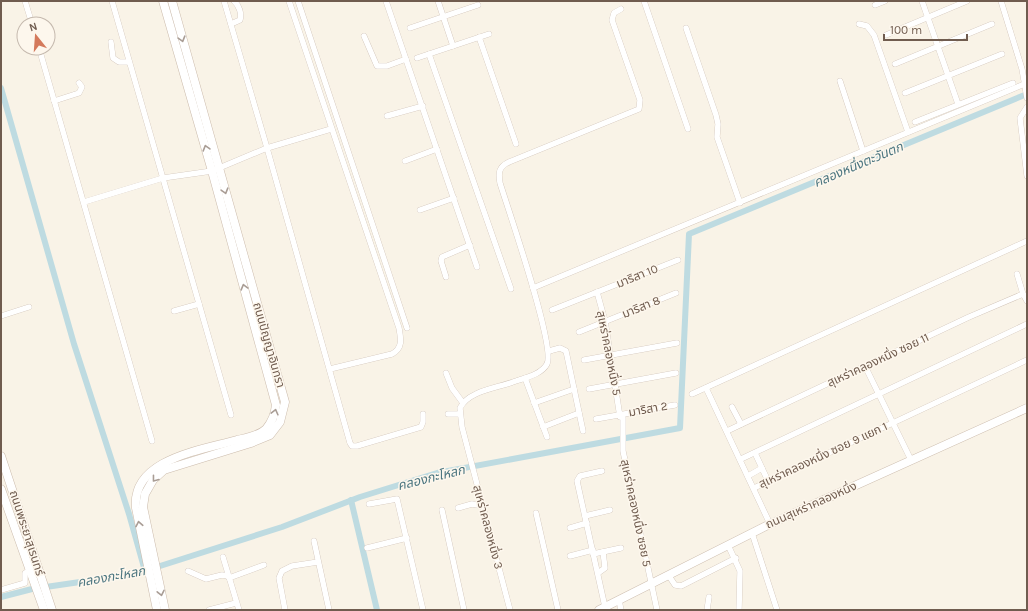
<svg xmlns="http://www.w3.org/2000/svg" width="1028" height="611" viewBox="0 0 1028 611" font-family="Karla,'Noto Sans Thai',sans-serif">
<rect width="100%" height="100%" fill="#f9f3e7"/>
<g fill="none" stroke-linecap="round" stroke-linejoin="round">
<g stroke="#bedbe1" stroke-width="6">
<path d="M1 88 74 344 129 514 145 571"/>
<path d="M351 500 377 610"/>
<path d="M1 597 32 589 135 574 282 527 360 497 437 473 680 428 689 234 1027 94"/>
</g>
<g stroke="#cabbaf" stroke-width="6">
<g id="street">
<path d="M25 1 32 24"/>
<path d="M112 1 231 415"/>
<path d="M224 1 267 148 350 443 352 446H357L421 427 423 422V414"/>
<path d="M289 1 399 328C401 339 403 348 392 354L330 369"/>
<path d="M298 1 407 328"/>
<path d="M386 1 477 267"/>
<path d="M438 1 453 46"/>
<path d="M644 1 688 129"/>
<path d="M922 1 958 104"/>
<path d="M1001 1 1022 69 1027 98"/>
<path d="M875 5 885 1"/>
<path d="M231 24 240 20C242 14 239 5 234 1"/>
<path d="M859 24 867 26 874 35 908 132"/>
<path d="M410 28 478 5"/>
<path d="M686 28 716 115 718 124 717 137 740 203"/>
<path d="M886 35 967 1"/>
<path d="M364 36 377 66H387L406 59"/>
<path d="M479 37 516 144"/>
<path d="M111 42 113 58 119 62H129"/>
<path d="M39 48 152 441"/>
<path d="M429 54 511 289"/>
<path d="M417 58 489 34"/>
<path d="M895 64 992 24"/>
<path d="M840 81 863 151"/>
<path d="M905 93 1002 54"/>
<path d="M54 101 79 93 82 87 79 83"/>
<path d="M1027 107 1020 118 1027 176"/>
<path d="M387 116 423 106"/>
<path d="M915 122 1013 83"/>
<path d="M405 161 437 149"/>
<path d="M84 202 163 178 212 171 267 148 331 129"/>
<path d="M420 210 454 198"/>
<path d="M1017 274 1023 294"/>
<path d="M446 277 441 261 442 257 470 245"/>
<path d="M533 288 1027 83"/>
<path d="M597 292 605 321 620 417"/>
<path d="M1023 294 1027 301"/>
<path d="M552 310 678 260"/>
<path d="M174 311 199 304"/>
<path d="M1 316 29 307"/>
<path d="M579 332 676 293"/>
<path d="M549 351 560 348 566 351 583 431"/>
<path d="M584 360 677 343"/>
<path d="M865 366 911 460"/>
<path d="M446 373 452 388 463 403"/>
<path d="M525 378 547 437"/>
<path d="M706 388 770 524"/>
<path d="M589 389 676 373"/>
<path d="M692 394 1027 241"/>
<path d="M534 403 574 389"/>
<path d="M732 407 741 424"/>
<path d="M448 414H460"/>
<path d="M621 414 623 418V451L657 610"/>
<path d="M596 419 675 405"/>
<path d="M543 427 579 413"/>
<path d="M727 431 969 317 1023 294"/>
<path d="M755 453 768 481"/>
<path d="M741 459 1027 324"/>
<path d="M602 471 580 476 577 481 605 607"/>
<path d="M748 476 762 468"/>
<path d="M754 488 1027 360"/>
<path d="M369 504 397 499 423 610"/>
<path d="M458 508 472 504 483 506"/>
<path d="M442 510 464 610"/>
<path d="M536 513 558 610"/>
<path d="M585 516 610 510"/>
<path d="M570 528 587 523"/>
<path d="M752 533 777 610"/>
<path d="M314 541 329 610"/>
<path d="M728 545 740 571 739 610"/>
<path d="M367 548 407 538"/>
<path d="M593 554 621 548"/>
<path d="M570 556 593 550"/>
<path d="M223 557 239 610"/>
<path d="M188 571 206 579 222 575 228 576"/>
<path d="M598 573 605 568 603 552"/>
<path d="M669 576 675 585 681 586 736 558"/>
<path d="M229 578 264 565"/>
<path d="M1 590 25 583V573L30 570"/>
<path d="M619 600 621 610"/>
<path d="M209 610 236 603"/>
<path d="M285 610 279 578 282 571 292 566 318 562"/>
<path d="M510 610 462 427 460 408C468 391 497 388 513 382 524 378 541 375 547 364 556 347 508 209 500 183 498 172 499 167 509 162L639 109 640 100 612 20 614 13 621 9"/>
<path d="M707 610 709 597"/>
</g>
</g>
<g stroke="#ccbcad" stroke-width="9">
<g id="secondary">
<path d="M1 456 52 610"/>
<path d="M1 489 44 610"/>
<path d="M157 610 136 508C131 459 202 450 237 440 246 438 259 436 266 429 272 422 275 414 276 405L212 171 163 1"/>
<path d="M165 610 143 507 145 494 153 480 164 470 251 443 270 435 280 422 285 402 172 1"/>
<path d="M599 610 770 524 1027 408"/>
</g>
</g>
<use href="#street" stroke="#fff" stroke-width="5.5"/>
<use href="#secondary" stroke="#fff" stroke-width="8"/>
</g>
<defs><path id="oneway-chevron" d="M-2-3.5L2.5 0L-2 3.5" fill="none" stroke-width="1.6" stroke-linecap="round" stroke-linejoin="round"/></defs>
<g stroke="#a99d95">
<use href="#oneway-chevron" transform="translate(182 39) rotate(74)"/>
<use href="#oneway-chevron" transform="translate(206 148) rotate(-106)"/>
<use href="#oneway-chevron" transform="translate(225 191) rotate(74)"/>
<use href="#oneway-chevron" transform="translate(244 287) rotate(-105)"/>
<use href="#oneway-chevron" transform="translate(275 412) rotate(-76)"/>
<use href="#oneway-chevron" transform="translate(155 479) rotate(128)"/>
<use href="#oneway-chevron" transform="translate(139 524) rotate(-101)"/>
<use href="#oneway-chevron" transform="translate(161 593) rotate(78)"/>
</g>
<g text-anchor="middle" stroke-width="3" stroke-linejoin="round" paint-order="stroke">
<g font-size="12" fill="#705c4f" stroke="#fdf7ed">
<text transform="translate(637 276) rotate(-22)" y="4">มาริสา 10</text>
<text transform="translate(641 307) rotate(-22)" y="4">มาริสา 8</text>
<text transform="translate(269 345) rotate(74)" y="4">ถนนปัญญาอินทรา</text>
<text transform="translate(609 353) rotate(79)" y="4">สุเหร่าคลองหนึ่ง 5</text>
<text transform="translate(878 360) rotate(-25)" y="4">สุเหร่าคลองหนึ่ง ซอย 11</text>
<text transform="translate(648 409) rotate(-10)" y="4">มาริสา 2</text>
<text transform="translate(823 455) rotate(-25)" y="4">สุเหร่าคลองหนึ่ง ซอย 9 แยก 1</text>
<text transform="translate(811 505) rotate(-24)" y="4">ถนนสุเหร่าคลองหนึ่ง</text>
<text transform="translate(636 513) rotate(78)" y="4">สุเหร่าคลองหนึ่ง ซอย 5</text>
<text transform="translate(488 527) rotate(75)" y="4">สุเหร่าคลองหนึ่ง 3</text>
<text transform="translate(27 533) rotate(72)" y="4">ถนนพระยาสุเรนทร์</text>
</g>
<g font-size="13" font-style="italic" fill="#4c7680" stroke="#fdf7ed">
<text transform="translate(858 164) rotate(-23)" y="5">คลองหนึ่งตะวันตก</text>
<text transform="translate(431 477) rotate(-14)" y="5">คลองกะโหลก</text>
<text transform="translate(111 576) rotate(-10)" y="5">คลองกะโหลก</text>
</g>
</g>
<rect width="1028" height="611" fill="none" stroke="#705c4f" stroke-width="4"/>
<g transform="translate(36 36) rotate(343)"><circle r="19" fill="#fdf7ed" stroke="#c5b9ae"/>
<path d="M0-3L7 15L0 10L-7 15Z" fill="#d47a5c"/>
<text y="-6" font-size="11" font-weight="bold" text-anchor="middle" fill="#705c4f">N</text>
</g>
<path d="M884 34v6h83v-6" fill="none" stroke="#705c4f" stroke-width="2"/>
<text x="890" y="34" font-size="12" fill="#705c4f" stroke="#fdf7ed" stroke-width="3" paint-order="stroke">100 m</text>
</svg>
